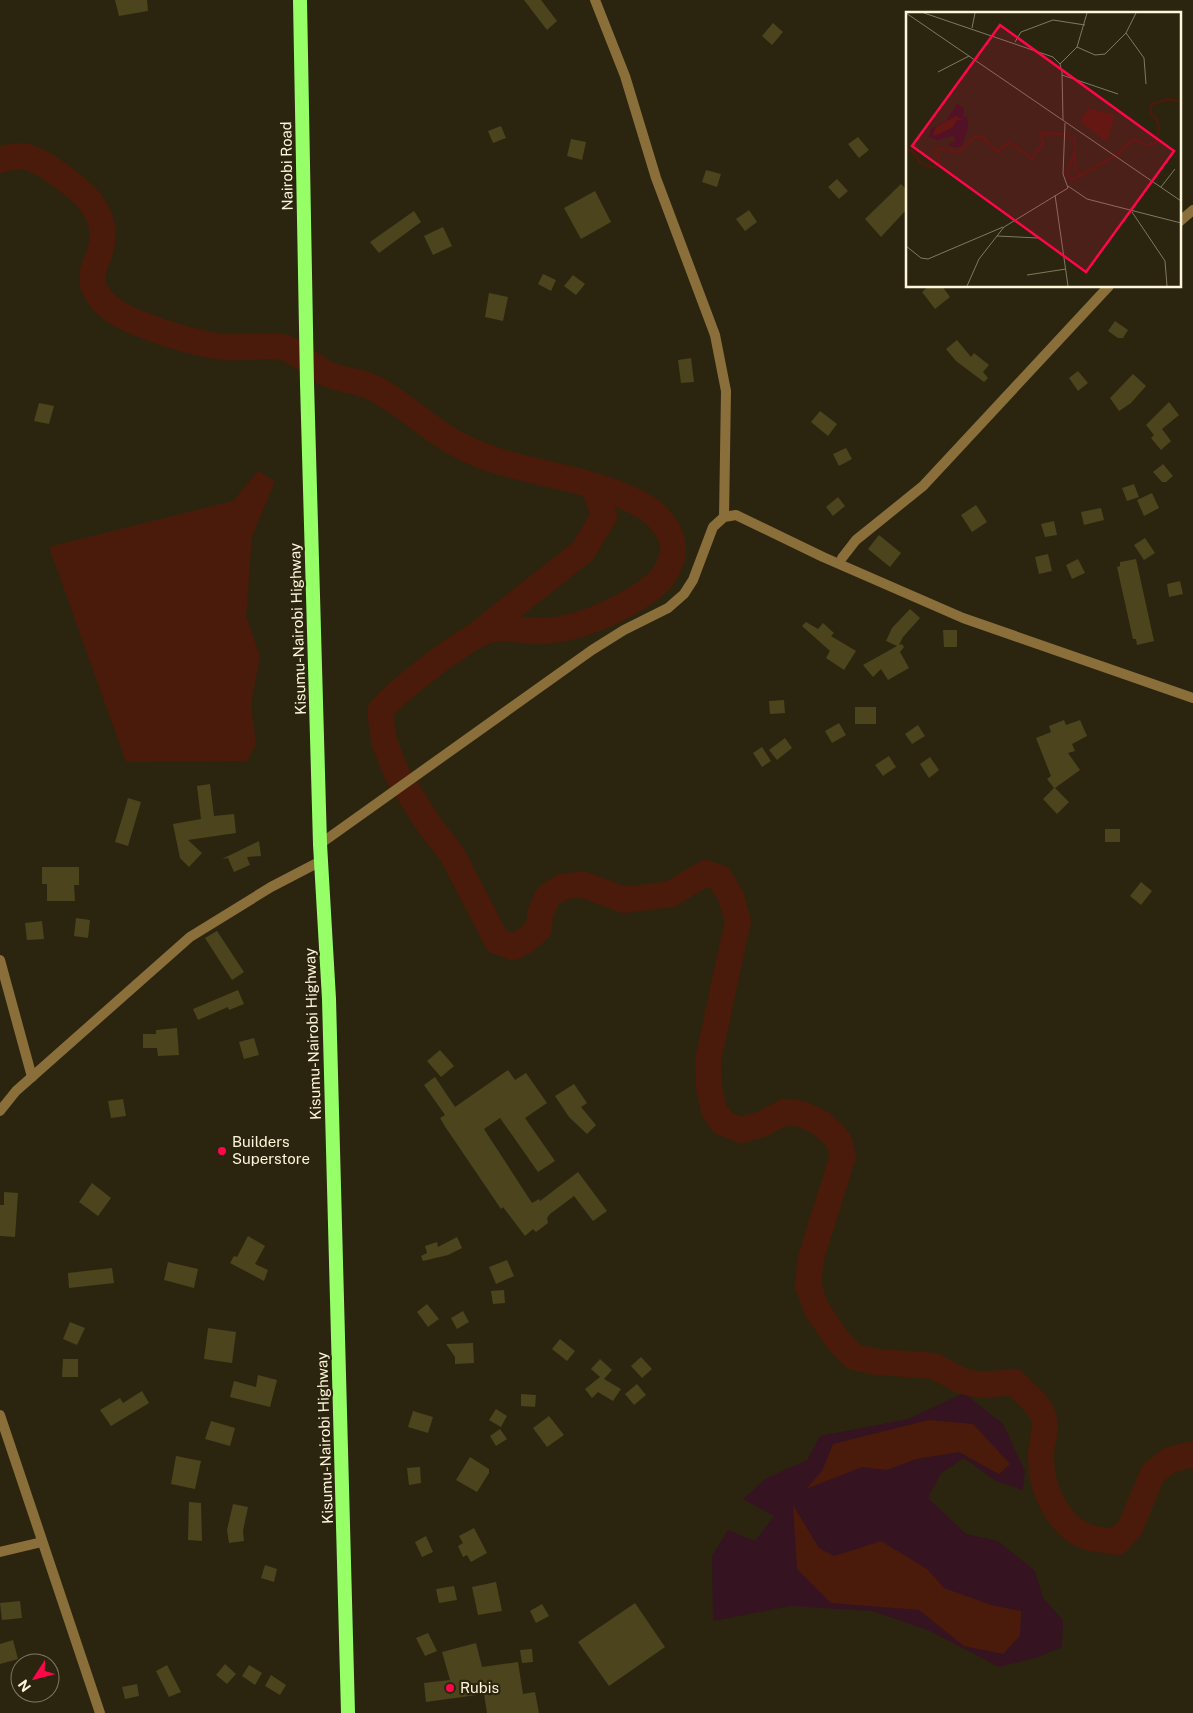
<svg xmlns="http://www.w3.org/2000/svg" width="1193" height="1713" viewBox="0 0 1193 1713" font-family="'Public Sans',sans-serif">
<rect width="100%" height="100%" fill="#2b2510"/>
<path fill="#351321" d="M964 1393 1003 1424 1025 1471 1023 1490 996 1481 964 1458 941 1473 928 1498 966 1534 998 1541 1035 1571 1043 1598 1063 1620 1062 1647 1038 1657 999 1667 930 1631 872 1611 791 1606 713 1621 712 1556 728 1530 755 1541 774 1516 743 1499 765 1479 807 1460 820 1436 908 1419Z"/>
<g fill="#4a1b0a">
<path d="M258 471 275 481 252 537 246 616 260 657 251 703 256 744 247 761 126 762 49 547 233 501Z"/>
<path d="M929 1420 973 1424 1010 1464 999 1474 959 1452 916 1459 887 1470 862 1467 806 1489 822 1471 833 1444Z"/>
<path d="M793 1505 819 1548 834 1556 881 1541 927 1569 944 1588 991 1605 1021 1611 1020 1636 1003 1654 964 1646 919 1610 831 1603 797 1569Z"/>
</g>
<g fill="none" stroke-linecap="round" stroke-linejoin="round">
<g stroke="#4a1b0a" stroke-width="26">
<path d="M0 160C21 152 33 157 51 169 81 189 114 214 99 255 94 267 89 278 95 290 105 309 124 318 143 325 169 335 197 344 225 347 243 349 270 343 286 348 303 354 316 371 333 376 347 381 360 381 374 388 403 403 426 427 455 443 512 475 583 473 640 504 658 513 678 536 672 557 667 575 659 583 643 594 616 612 574 631 541 631 526 632 508 626 493 629 467 635 398 690 380 711L384 741 397 774 429 825 452 854 497 941 513 947 525 941 539 929 540 914 548 896 562 887 582 884 624 900 671 894 705 873 720 878 731 897 738 921 708 1060 709 1088 714 1110 723 1123 741 1130 762 1124 785 1112 802 1114 821 1123 838 1139 843 1156 811 1258 808 1285 816 1308 839 1342 854 1357 878 1362 934 1366 962 1381 981 1385 1014 1382C1022 1391 1038 1403 1042 1413 1049 1431 1040 1442 1041 1458 1041 1488 1057 1525 1087 1537 1096 1540 1108 1540 1117 1542L1130 1528 1153 1473 1170 1460 1193 1454"/>
<path d="M479 633 583 551 604 516 594 486"/>
</g>
</g>
<g fill="#4c441c">
<path d="M115 0H147L148 11 119 16Z"/>
<path d="M524 0H541L557 21 547 30Z"/>
<path d="M773 23 783 32 772 45 762 36Z"/>
<path d="M501 126 506 138 493 143 488 131Z"/>
<path d="M858 137 869 150 859 158 848 144Z"/>
<path d="M571 139 586 142 582 160 567 156Z"/>
<path d="M706 170 721 174 717 187 702 182Z"/>
<path d="M837 179 848 191 839 199 828 187Z"/>
<path d="M901 184 907 190V209L881 237 865 219Z"/>
<path d="M595 191 611 222 581 239 564 208Z"/>
<path d="M749 210 757 222 745 231 736 219Z"/>
<path d="M414 211 421 222 379 253 370 242Z"/>
<path d="M443 227 452 246 433 255 424 236Z"/>
<path d="M543 274 556 280 551 291 538 284Z"/>
<path d="M573 275 585 284 576 295 564 286Z"/>
<path d="M929 286H942L950 297 935 309 922 292Z"/>
<path d="M489 293 508 297 503 321 485 317Z"/>
<path d="M1115 321 1128 330 1123 338H1118L1108 331Z"/>
<path d="M957 340 971 357 974 353 989 365 983 372 988 378 984 382 956 361 946 349Z"/>
<path d="M691 358 694 382 681 383 678 360Z"/>
<path d="M1078 371 1088 383 1078 391 1069 378Z"/>
<path d="M1133 374 1146 386 1131 403 1119 411 1110 398Z"/>
<path d="M1169 402 1179 415 1162 429 1171 441 1161 450 1151 438 1154 435 1146 425Z"/>
<path d="M39 403 54 406 49 424 34 421Z"/>
<path d="M820 411 837 424 828 436 811 422Z"/>
<path d="M846 448 852 459 839 466 833 454Z"/>
<path d="M1163 464 1173 476 1166 482H1162L1153 472Z"/>
<path d="M1134 484 1139 497 1127 501 1122 488Z"/>
<path d="M1152 493 1159 508 1144 516 1137 500Z"/>
<path d="M838 497 845 506 833 516 826 507Z"/>
<path d="M976 505 987 522 972 532 961 515Z"/>
<path d="M1101 508 1104 520 1084 525 1081 512Z"/>
<path d="M1054 521 1057 535 1045 537 1041 524Z"/>
<path d="M879 535 901 553 890 567 868 549Z"/>
<path d="M1145 538 1155 553 1144 560 1134 545Z"/>
<path d="M1048 554 1052 571 1039 574 1035 557Z"/>
<path d="M1078 559 1085 573 1072 579 1066 565Z"/>
<path d="M1136 559 1154 641 1137 645 1136 639H1133L1117 567 1120 566V562Z"/>
<path d="M1180 581 1183 594 1169 597 1167 584Z"/>
<path d="M910 609 920 618 903 637 899 645 902 644 904 647 900 652 909 668 888 680 881 669 873 677 863 665 897 646 886 641 892 628Z"/>
<path d="M806 622 818 629 823 623 834 633 831 636 856 651 844 670 826 658 830 651 802 626Z"/>
<path d="M943 630H957V647H944Z"/>
<path d="M784 700 785 713 770 714 769 701Z"/>
<rect x="855" y="707" width="21" height="17"/>
<path d="M1064 720 1066 725 1080 720 1087 736 1072 744 1075 751 1068 753 1080 770 1055 788 1069 802 1057 814 1043 799 1054 788 1047 779 1051 776 1036 738 1051 732 1049 726Z"/>
<path d="M839 723 846 735 832 743 825 731Z"/>
<path d="M918 725 925 736 912 744 905 734Z"/>
<path d="M785 738 792 748 777 760 769 750Z"/>
<path d="M762 747 771 761 762 767 753 753Z"/>
<path d="M889 756 896 767 883 776 875 765Z"/>
<path d="M930 757 939 770 929 778 920 764Z"/>
<path d="M210 784 214 816 234 814 236 833 188 840 202 853 189 867 180 858 173 824 201 819 197 786Z"/>
<path d="M128 798 141 802 128 846 115 842Z"/>
<rect x="1105" y="829" width="15" height="13"/>
<path d="M259 841 261 856 247 857 250 865 234 872 228 858 222 859Z"/>
<path d="M42 867H79V885H74L75 901H47V884H42Z"/>
<path d="M1141 882 1152 891 1141 905 1130 896Z"/>
<path d="M76 918 90 920 88 938 74 936Z"/>
<path d="M42 921 44 939 27 940 25 923Z"/>
<path d="M217 931 244 972 232 980 205 938Z"/>
<path d="M238 990 244 1004 229 1010 228 1007 198 1020 193 1009Z"/>
<path d="M177 1028 179 1055 158 1056 157 1048H143V1034H156V1030Z"/>
<path d="M254 1038 259 1055 244 1059 239 1042Z"/>
<path d="M440 1050 454 1066 441 1077 427 1061Z"/>
<path d="M508 1070 515 1080 526 1073 547 1103 525 1118 555 1161 538 1172 500 1118 484 1129 532 1203 539 1199 540 1201 578 1172 607 1211 593 1221 574 1196 550 1214 547 1218 548 1223 536 1232 533 1229 525 1236 503 1207 501 1209 446 1128 440 1118 445 1115 424 1085 435 1077 455 1107Z"/>
<path d="M574 1084 587 1103 581 1107 596 1125 587 1134 569 1117 555 1096Z"/>
<path d="M123 1099 126 1116 111 1118 108 1101Z"/>
<path d="M92 1183 111 1198 98 1216 79 1202Z"/>
<path d="M4 1192 18 1193 15 1237 0 1236V1205H4Z"/>
<path d="M248 1236 265 1246 255 1264 268 1270 264 1281 230 1263 234 1256 237 1257Z"/>
<path d="M457 1237 462 1248 448 1255 423 1261 421 1256 427 1253 425 1246 437 1242 438 1247Z"/>
<path d="M507 1260 514 1276 496 1284 489 1267Z"/>
<path d="M168 1262 198 1269 194 1288 164 1280Z"/>
<path d="M112 1268 114 1283 69 1288 68 1273Z"/>
<path d="M504 1290 505 1303 493 1304 491 1291Z"/>
<path d="M427 1304 439 1319 428 1327 417 1312Z"/>
<path d="M463 1311 469 1322 457 1329 451 1318Z"/>
<path d="M70 1322 85 1328 77 1345 63 1339Z"/>
<path d="M208 1328 236 1332 232 1363 204 1359Z"/>
<path d="M560 1339 575 1351 567 1361 552 1349Z"/>
<path d="M473 1343 474 1363 455 1364V1357L446 1344Z"/>
<path d="M641 1357 652 1369 642 1378 631 1366Z"/>
<path d="M63 1359H78V1377H62Z"/>
<path d="M600 1359 612 1370 604 1379 621 1389 613 1401 598 1392 592 1398 585 1389 600 1377 591 1369Z"/>
<path d="M258 1375 277 1380 270 1407 230 1397 234 1381 256 1387Z"/>
<path d="M637 1384 646 1395 634 1405 625 1394Z"/>
<path d="M142 1391 149 1403 111 1426 100 1410 120 1398 123 1403Z"/>
<path d="M521 1394 536 1395 535 1407 521 1406Z"/>
<path d="M496 1409 507 1416 501 1427 489 1420Z"/>
<path d="M413 1411 433 1417 428 1433 408 1427Z"/>
<path d="M549 1416 564 1435 547 1447 533 1428Z"/>
<path d="M211 1421 235 1428 230 1446 205 1439Z"/>
<path d="M500 1429 507 1439 496 1446 490 1436Z"/>
<path d="M176 1456 201 1461 195 1489 171 1484Z"/>
<path d="M470 1457 489 1469V1473L477 1492 456 1480Z"/>
<path d="M420 1467 421 1483 409 1485 407 1468Z"/>
<path d="M189 1502 201 1503 202 1541 188 1540Z"/>
<path d="M233 1504 248 1507 243 1531 244 1541 229 1543 227 1530Z"/>
<path d="M474 1528 487 1553 471 1562 467 1555 463 1557 458 1546 463 1543 459 1536Z"/>
<path d="M426 1536 433 1552 422 1557 415 1542Z"/>
<path d="M265 1565 277 1569 274 1582 261 1578Z"/>
<path d="M496 1582 502 1611 478 1615 472 1587Z"/>
<path d="M454 1586 457 1600 439 1603 436 1589Z"/>
<path d="M20 1601 22 1618 2 1620 0 1603Z"/>
<path d="M635 1603 665 1647 609 1686 578 1642Z"/>
<path d="M542 1604 549 1616 536 1623 530 1611Z"/>
<path d="M428 1633 437 1651 425 1656 416 1638Z"/>
<path d="M13 1640 18 1659 0 1664V1644Z"/>
<path d="M476 1643 482 1667 518 1662 523 1694 535 1692 539 1713H487L484 1694 426 1702 424 1683 450 1680 442 1652Z"/>
<path d="M532 1649 533 1662 522 1663 520 1650Z"/>
<path d="M225 1664 236 1674 227 1684 216 1675Z"/>
<path d="M167 1665 181 1692 169 1697 156 1671Z"/>
<path d="M249 1665 262 1673 255 1685 242 1676Z"/>
<path d="M271 1675 286 1685 280 1695 265 1686Z"/>
<path d="M137 1684 139 1696 125 1699 122 1687Z"/>
</g>
<g fill="none" stroke-linecap="round" stroke-linejoin="round">
<g stroke="#8b6f3a" stroke-width="10">
<path d="M595 0 625 76 656 178 715 335 726 391 724 517"/>
<path d="M1179 222 1193 210"/>
<path d="M842 558 856 540 923 486 1109 286"/>
<path d="M320 844 592 650 624 630 668 608 684 594 693 580 713 527 724 517 736 515 823 557 963 618 1193 698"/>
<path d="M0 960 32 1077"/>
<path d="M0 1111 16 1091 190 937 271 887 321 861"/>
<path d="M0 1415 100 1713"/>
<path d="M0 1552 42 1542"/>
</g>
<path stroke="#96ff68" stroke-width="14" d="M300 0 307 383 320 844 329 999 348 1713"/>
</g>
<g fill="#ff064b" stroke="#2b2510" stroke-width="2">
<circle cx="222" cy="1151" r="5"/>
<circle cx="450" cy="1688" r="5"/>
</g>
<g text-anchor="middle" stroke-width="4.5" stroke-linejoin="round" paint-order="stroke">
<g font-size="15" fill="#fff5da" stroke="#2b2510">
<text transform="translate(287 166) rotate(-91)" y="5">Nairobi Road</text>
<text transform="translate(298 629) rotate(-92)" y="5">Kisumu-Nairobi Highway</text>
<text transform="translate(313 1034) rotate(-92)" y="5">Kisumu-Nairobi Highway</text>
<text transform="translate(325 1438) rotate(-92)" y="5">Kisumu-Nairobi Highway</text>
</g>
<g font-size="15" fill="#fff5da" stroke="#2b2510" text-anchor="start">
<text x="232" y="1147">Builders<tspan x="232" dy="17">Superstore</tspan></text>
<text x="460" y="1693">Rubis</text>
</g>
</g>
<g transform="translate(906 12)">
<rect width="275" height="275" fill="#2b2510"/>
<path d="M51 92 58 96 57 105 61 104 62 116 56 134 50 136 42 133 49 129 48 123 32 128 23 125 25 117 40 109Z" fill="#351321"/>
<path d="M182 96 209 103 201 130 174 110ZM50 104 57 108H51L47 115 29 124 27 122 30 115Z" fill="#4a1b0a"/>
<path fill="none" stroke="#4a1b0a" stroke-width="2.5" d="M0 137 6 139 14 150 27 156 34 150 29 139 32 136 53 140 68 125H72L78 126 91 140 103 130 126 147 137 131 134 121 160 122 169 128V140L160 160 166 168 212 142 226 128H233L240 133 250 131 253 115 251 107 244 101 246 92 263 87 275 90M169 142V157L174 163"/>
<path fill="none" stroke="#807861" stroke-width="1" d="M0 1 275 189M18 1 147 45 154 52 156 60 157 108M66 16 69 1M220 21 238 46 240 72M109 30 115 20 147 8 179 13M171 35 189 43 199 42 220 21 230 1M154 52 171 35 181 1M32 60 63 44M156 63 212 82M162 174 181 187 275 211M255 175 269 157M149 183 162 274M226 200 259 249 261 274M91 224 132 226M0 234 15 246 22 247 97 215M121 263 160 257M61 274 73 247 98 215 162 176 157 162 159 111"/>
<path fill="#ff064b" fill-opacity="0.15" stroke="#ff064b" stroke-width="2.5" d="M94 13 268 139 180 260 6 134Z"/>
<rect width="275" height="275" fill="none" stroke="#fff5da" stroke-width="2.5"/>
</g>
<g transform="translate(35 1678) rotate(234)"><circle r="24" fill="#2b2510" stroke="#807861"/>
<path d="M0-4L9 19L0 12L-9 19Z" fill="#ff064b"/>
<text y="-8" font-size="14" font-weight="bold" text-anchor="middle" fill="#fff5da">N</text>
</g>
</svg>
